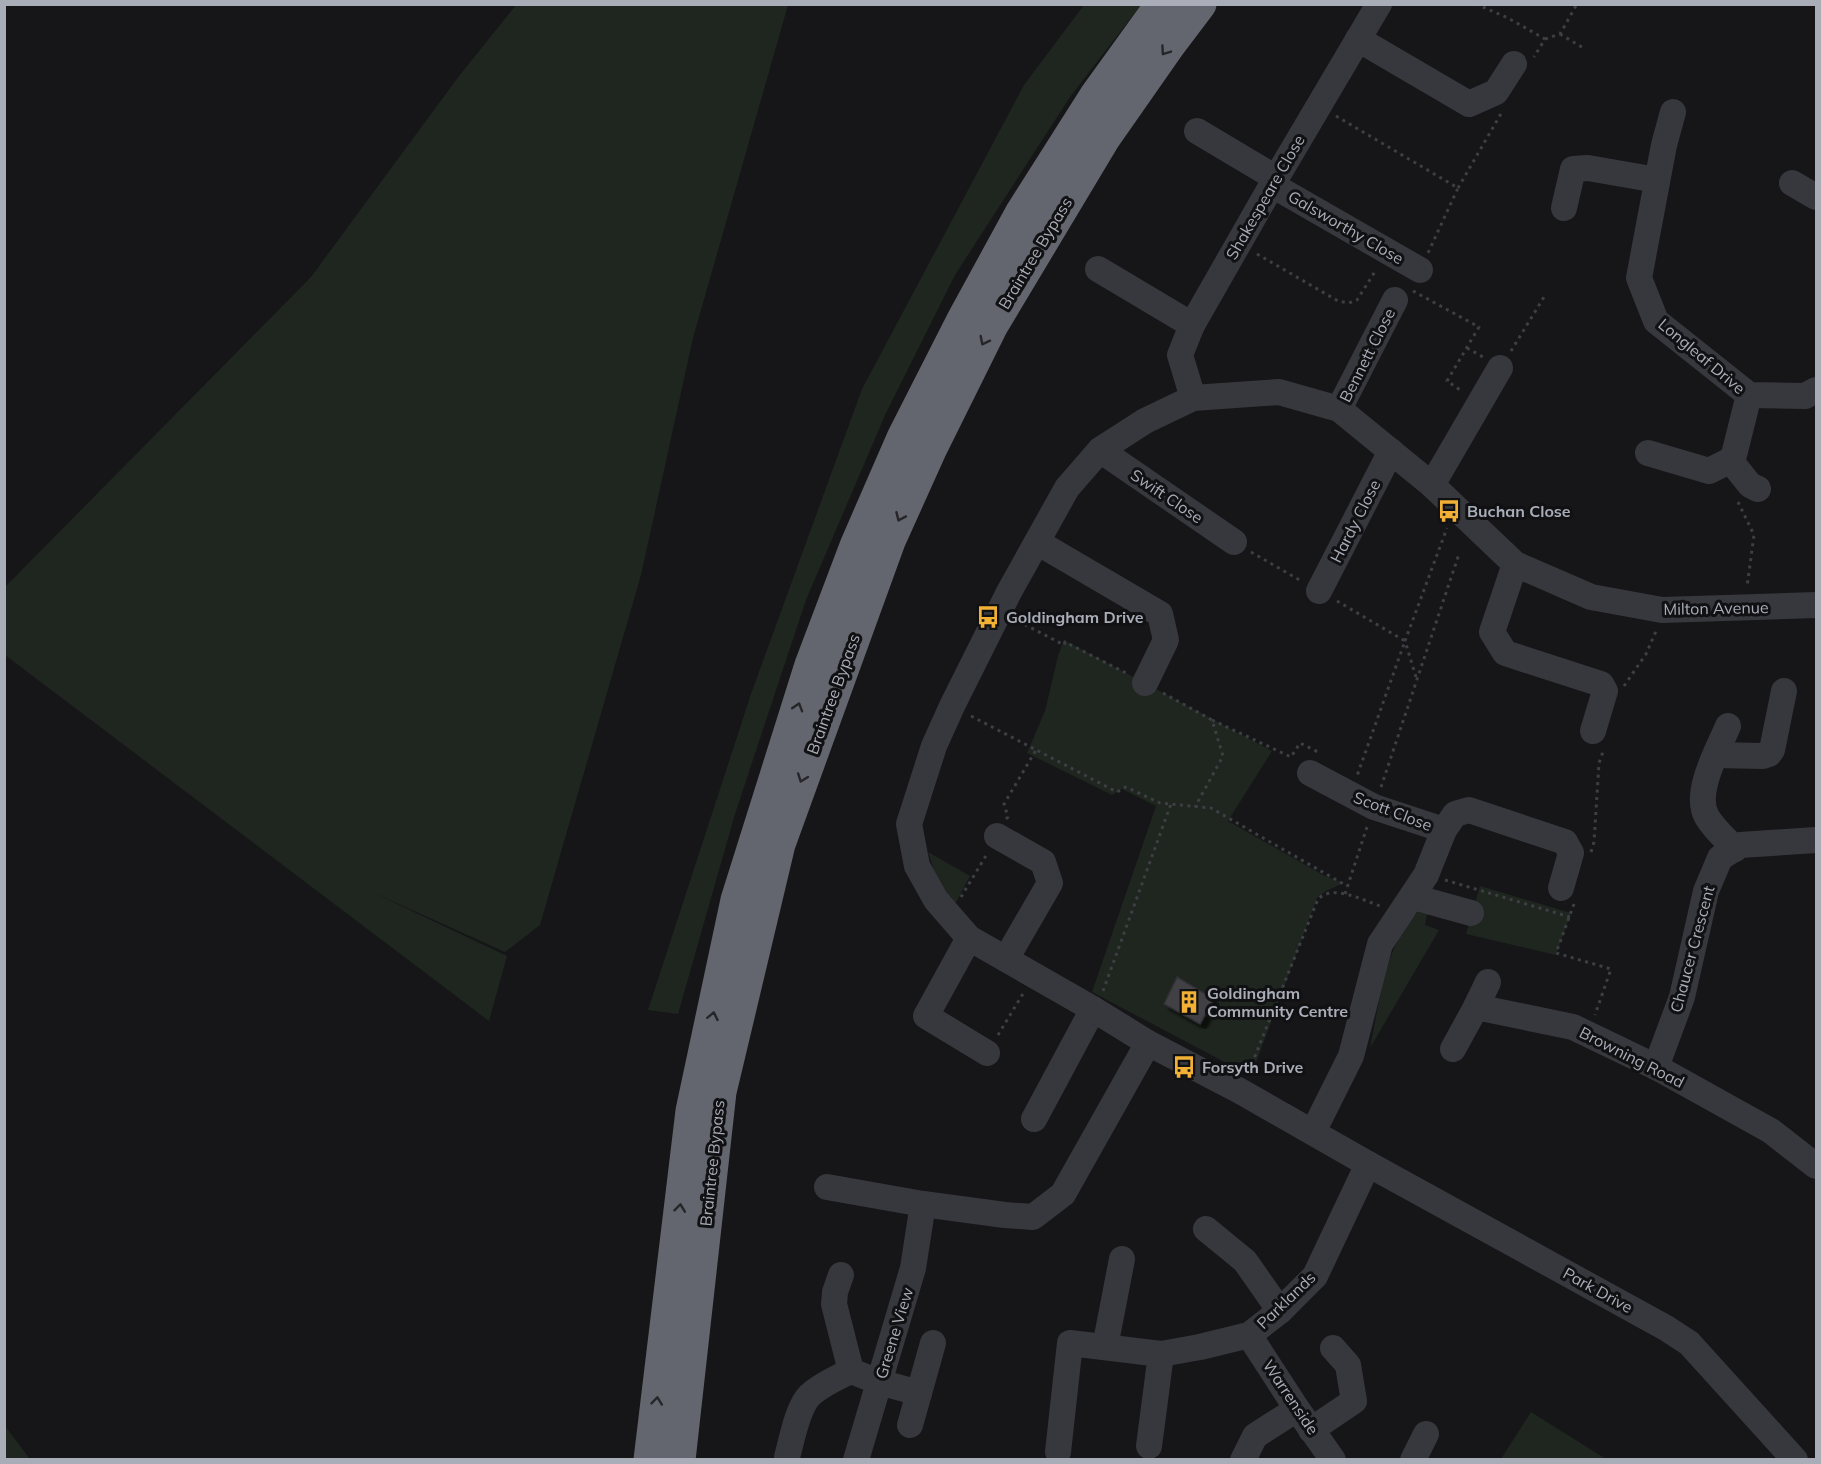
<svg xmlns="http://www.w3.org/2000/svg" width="1821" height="1464" viewBox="0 0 1821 1464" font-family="Mulish,sans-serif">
<defs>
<filter id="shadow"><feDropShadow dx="5.5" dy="5.5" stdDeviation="1.5" flood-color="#0009"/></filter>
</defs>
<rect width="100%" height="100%" fill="#161618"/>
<g fill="#1e261f">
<path d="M516 5H788L693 338 641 575 540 925 505 952 372 892 507 956 489 1021 5 655 4 588 311 277 459 76Z"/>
<path d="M1084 5H1141L1070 97 955 275 886 413 806 600 735 814 678 1014 648 1010 751 694 862 389 1024 85Z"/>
<path d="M1064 640 1272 751 1228 821 1325 876 1344 883 1326 891 1317 898 1251 1076 1092 992 1156 806 1122 789 1112 795 1027 753 1045 711 1058 656Z"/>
<path d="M928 852 970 876 954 906 934 870Z"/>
<path d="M1480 886 1571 913 1556 955 1466 934Z"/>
<path d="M1418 912 1427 914 1425 925 1439 930 1370 1048C1379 1006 1385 942 1418 912Z"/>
<path d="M1531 1412 1606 1459H1501Z"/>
<path d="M5 1426 30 1459H5Z"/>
</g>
<path fill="#404145" stroke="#303034" stroke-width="1.5" filter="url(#shadow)" d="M1177 977 1214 999 1200 1024 1164 1004Z"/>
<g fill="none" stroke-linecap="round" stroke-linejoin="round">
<g stroke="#3d3f44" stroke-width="3" stroke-dasharray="3 4.5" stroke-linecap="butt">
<path d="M1476 4 1508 18 1545 39 1534 57"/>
<path d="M1560 34 1585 49"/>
<path d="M1545 39 1560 34 1577 4"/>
<path d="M1336 116 1458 188 1428 253"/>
<path d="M1458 188 1502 112"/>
<path d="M1257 254 1338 301 1349 303 1357 300 1376 270"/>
<path d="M1413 291 1479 327 1447 381 1463 392"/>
<path d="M1467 348 1483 357"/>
<path d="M1511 351 1544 297"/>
<path d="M1738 502 1754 535 1747 587"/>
<path d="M1251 552 1303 582"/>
<path d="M1337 601 1405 641 1357 776"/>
<path d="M1018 621 1064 645 1065 642 1128 674"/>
<path d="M1416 677 1405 641 1447 528"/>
<path d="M1624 686 1646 654 1657 629"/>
<path d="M1163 693 1212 720 1223 756 1195 807"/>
<path d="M971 716 1117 792 1126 787 1160 803 1211 808 1347 886"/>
<path d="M1212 720 1291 757 1300 743 1320 753"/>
<path d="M1381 787 1459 554"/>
<path d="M1006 819 1008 817 1004 804 1036 750"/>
<path d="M1591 852 1594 842 1599 763 1604 749"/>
<path d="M1445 880 1570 917"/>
<path d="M1345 894 1367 827"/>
<path d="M961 897 987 854"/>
<path d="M1574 904 1556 953 1611 969 1595 1015"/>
<path d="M1103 991 1171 804"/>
<path d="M998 1035 1024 992"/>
<path d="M1249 1071 1318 899C1334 884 1362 900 1380 906"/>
</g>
<g stroke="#37383d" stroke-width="26">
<path d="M1358 39 1469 104 1496 92 1514 64"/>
<path d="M1673 112 1664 145 1639 278 1656 321 1749 395 1805 396 1816 390"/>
<path d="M1197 131 1276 178"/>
<path d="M1792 183 1816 197"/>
<path d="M1272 185 1420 270"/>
<path d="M1564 208 1573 169 1588 168 1657 180"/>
<path d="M1098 269 1192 325"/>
<path d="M1193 398 1180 355 1192 325 1272 185 1379 4"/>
<path d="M1339 409 1395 300"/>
<path d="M1100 450 1234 542"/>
<path d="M1648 453 1709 471 1733 459 1749 395"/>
<path d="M1730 460 1750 485 1758 489"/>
<path d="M1432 485 1500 368"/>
<path d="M1037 542 1160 614 1166 640 1145 683"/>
<path d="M1515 564 1492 632 1505 653 1601 684 1605 691 1593 731"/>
<path d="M1319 591 1391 451"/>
<path d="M1728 726C1718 750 1693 793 1707 817 1714 829 1726 839 1735 849"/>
<path d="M1716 755 1763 756 1769 754 1772 750 1784 691"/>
<path d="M1310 773 1374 807 1444 830"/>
<path d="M997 836 1043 862 1050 883 1006 959"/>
<path d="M1413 897 1471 913"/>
<path d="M969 938 926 1016 987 1053"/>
<path d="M1476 1007 1488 982"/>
<path d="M1453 1049 1476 1007 1573 1027 1656 1067 1771 1131 1816 1166"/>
<path d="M1656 1067 1682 997 1706 891 1720 858 1740 845 1816 840"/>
<path d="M1034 1119 1093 1009"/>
<path d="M1313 1132 1351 1056 1380 944 1426 875 1444 830 1455 814 1469 810 1565 842 1571 853 1561 888"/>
<path d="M827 1187 923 1204 1005 1215 1033 1217 1063 1194 1148 1043"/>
<path d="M1206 1229 1245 1261 1280 1311"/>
<path d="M841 1275 835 1292 834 1304 851 1371"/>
<path d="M1249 1335 1297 1409 1333 1460"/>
<path d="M1105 1347 1122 1259"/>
<path d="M910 1425 919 1393"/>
<path d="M1311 1430 1354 1401 1348 1365 1333 1348"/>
<path d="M1149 1446 1161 1354"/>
<path d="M1058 1452 1070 1343 1161 1354 1200 1347 1249 1335 1280 1311 1315 1276 1368 1164"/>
<path d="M787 1457C792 1440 797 1408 810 1395 821 1385 838 1377 851 1371L879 1382 919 1393 933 1343"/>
<path d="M856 1460 913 1268 923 1204"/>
<path d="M1243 1460 1255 1436 1297 1409"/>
<path d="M1413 1460 1426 1434"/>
<path d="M1795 1460 1689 1343 1666 1328 1368 1164 1240 1091 1148 1043 1093 1009 969 938 936 900 917 866 909 824 934 746 952 706 1009 592 1067 488 1100 450 1145 421 1193 398 1279 392 1339 409 1432 485 1515 564 1591 597 1662 610 1816 605"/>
</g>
<g stroke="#63666e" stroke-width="33">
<path d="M650 1460 692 1111 737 900 811 665 856 546 903 438 963 320 1022 212 1095 97 1162 4"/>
<path d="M679 1460 720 1092 779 844 889 541 930 450 992 325 1104 138 1169 45 1200 4"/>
</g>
</g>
<defs><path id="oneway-chevron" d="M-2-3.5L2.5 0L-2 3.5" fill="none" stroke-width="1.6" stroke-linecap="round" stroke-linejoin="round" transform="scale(1.5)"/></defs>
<g stroke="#26262a">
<use href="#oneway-chevron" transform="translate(1165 51) rotate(125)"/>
<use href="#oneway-chevron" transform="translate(984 341) rotate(117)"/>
<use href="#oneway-chevron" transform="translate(900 517) rotate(114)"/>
<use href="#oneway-chevron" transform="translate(798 707) rotate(-73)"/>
<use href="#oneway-chevron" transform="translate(802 778) rotate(110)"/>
<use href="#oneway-chevron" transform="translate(713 1016) rotate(-78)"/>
<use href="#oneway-chevron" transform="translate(680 1208) rotate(-83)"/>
<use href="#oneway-chevron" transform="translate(657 1401) rotate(-84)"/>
</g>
<defs>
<g id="bus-bare" transform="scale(1.8)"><path d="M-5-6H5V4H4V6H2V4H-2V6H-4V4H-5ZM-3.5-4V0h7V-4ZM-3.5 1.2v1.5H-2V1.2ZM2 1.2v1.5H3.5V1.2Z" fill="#f2b134" stroke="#111113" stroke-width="2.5" paint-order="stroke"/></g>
<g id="building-bare" transform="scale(1.8)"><path d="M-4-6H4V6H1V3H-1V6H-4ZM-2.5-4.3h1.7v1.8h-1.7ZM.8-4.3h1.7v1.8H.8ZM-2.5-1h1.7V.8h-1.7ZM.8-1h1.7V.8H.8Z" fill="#f2b134" stroke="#111113" stroke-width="2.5" paint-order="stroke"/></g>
</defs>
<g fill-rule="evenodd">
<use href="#bus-bare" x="1449" y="511"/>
<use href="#bus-bare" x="988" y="617"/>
<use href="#building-bare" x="1189" y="1002"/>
<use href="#bus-bare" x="1184" y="1067"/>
</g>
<g text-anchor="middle" stroke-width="6" stroke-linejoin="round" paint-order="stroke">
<g font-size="16" fill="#a8adb8" stroke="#111113">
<text transform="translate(1265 197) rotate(-60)" y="6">Shakespeare Close</text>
<text transform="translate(1346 227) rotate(30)" y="6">Galsworthy Close</text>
<text transform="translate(1035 253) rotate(-59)" y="6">Braintree Bypass</text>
<text transform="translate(1367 355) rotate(-63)" y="6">Bennett Close</text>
<text transform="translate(1702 356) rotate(40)" y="6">Longleaf Drive</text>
<text transform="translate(1167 496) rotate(34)" y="6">Swift Close</text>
<text transform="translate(1355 521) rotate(-63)" y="6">Hardy Close</text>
<text transform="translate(1716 608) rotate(-1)" y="6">Milton Avenue</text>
<text transform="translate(833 694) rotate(-70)" y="6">Braintree Bypass</text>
<text transform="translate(1393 811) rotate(21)" y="6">Scott Close</text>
<text transform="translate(1692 949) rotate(-75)" y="6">Chaucer Crescent</text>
<text transform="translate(1632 1057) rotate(27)" y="6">Browning Road</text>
<text transform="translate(712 1163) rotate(-84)" y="6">Braintree Bypass</text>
<text transform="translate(1598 1290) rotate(29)" y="6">Park Drive</text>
<text transform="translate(1286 1300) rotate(-44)" y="6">Parklands</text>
<text transform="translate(894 1333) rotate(-73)" y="6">Greene View</text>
<text transform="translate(1291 1397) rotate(56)" y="6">Warrenside</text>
</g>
<g font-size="16" font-weight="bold" fill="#a8adb8" stroke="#111113" text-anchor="start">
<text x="1467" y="517">Buchan Close</text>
<text x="1006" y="623">Goldingham Drive</text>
<text x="1207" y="999">Goldingham<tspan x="1207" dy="18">Community Centre</tspan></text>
<text x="1202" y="1073">Forsyth Drive</text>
</g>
</g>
<rect width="1821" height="1464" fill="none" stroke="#a8adb8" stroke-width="12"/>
</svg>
